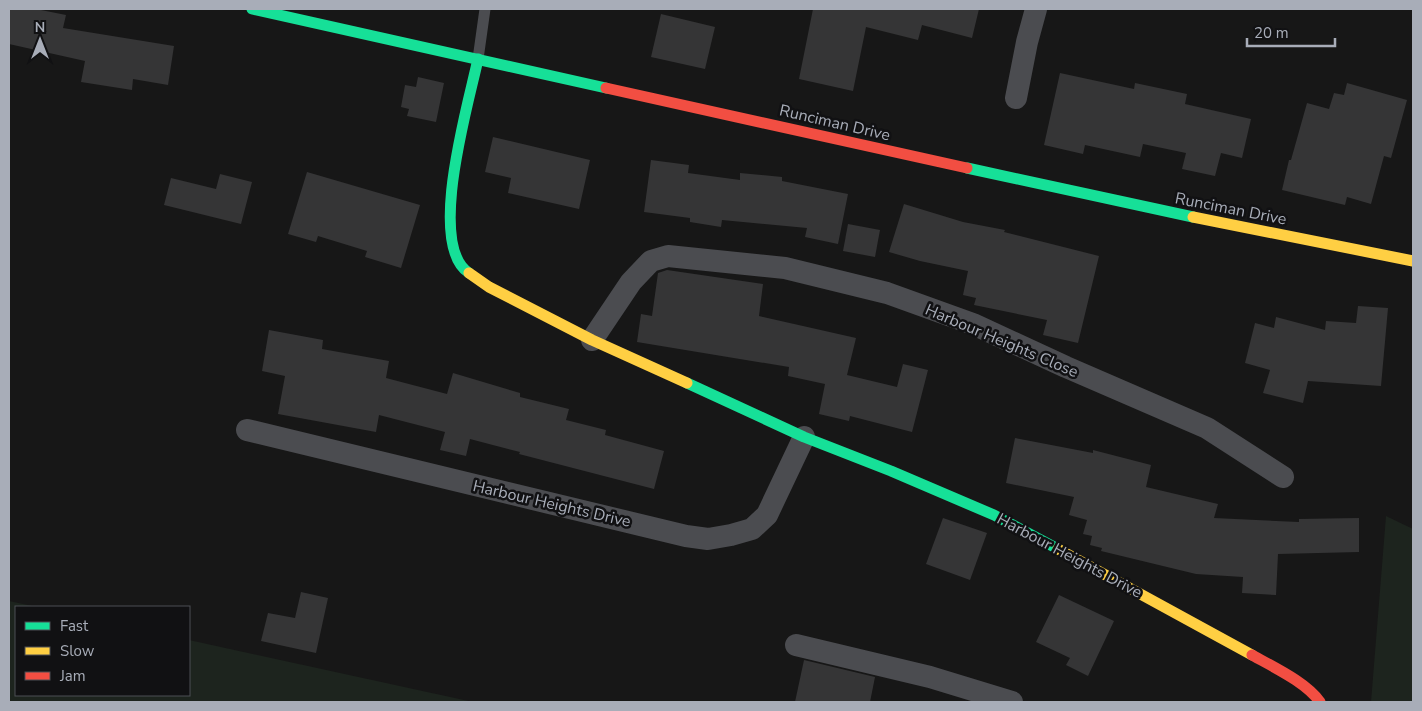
<svg xmlns="http://www.w3.org/2000/svg" width="1422" height="711" viewBox="0 0 1422 711" font-family="'Nunito Sans',sans-serif">
<rect width="100%" height="100%" fill="#171717"/>
<g fill="#1d241e">
<path d="M1386 516 1413 529V702H1371Z"/>
<path d="M9 601 37 607H16V695H189V640L473 702H9Z"/>
</g>
<g fill="#353536">
<path d="M9 9H36L66 15 63 28 174 46 168 85 133 79 132 90 81 82 85 61 9 44Z"/>
<path d="M813 9H979L972 38 922 25 918 40 866 27 853 91 799 79Z"/>
<path d="M661 14 715 27 705 69 651 57Z"/>
<path d="M1060 73 1134 89 1135 83 1187 94 1185 104 1251 119 1242 158 1221 153 1215 176 1182 169 1186 153 1143 144 1140 157 1085 145 1083 154 1044 145Z"/>
<path d="M418 77 444 83 436 122 407 116 409 109 401 107 405 85 416 87Z"/>
<path d="M1347 83 1407 100 1391 158 1384 156 1371 204 1347 197 1345 205 1282 190 1289 160H1291L1307 103 1329 109 1334 93 1344 95Z"/>
<path d="M493 137 590 160 579 209 508 193 511 178 485 172Z"/>
<path d="M651 160 689 165 688 173 740 180V173L782 177V181L848 194 838 244 805 237 807 228 722 220 721 227 690 222V218L644 212Z"/>
<path d="M307 172 420 205 401 268 365 257 367 251 318 236 316 242 288 234Z"/>
<path d="M220 174 252 182 241 224 164 205 171 178 216 189Z"/>
<path d="M904 204 963 222 1005 230 1004 232 1099 256 1078 343 1043 335 1047 320 974 305 976 298 963 295 968 271 920 261 889 252Z"/>
<path d="M848 224 880 230 875 257 843 251Z"/>
<path d="M667 270 763 284 759 316 856 338 847 375 897 387 903 364 928 370 912 432 850 416 849 421 819 414 825 384 788 376 789 367 637 342 641 314 652 316 658 273Z"/>
<path d="M1358 306 1388 308 1381 386 1308 381 1303 403 1263 393 1270 370 1245 363 1255 323 1274 328 1276 317 1325 330 1326 321 1356 323Z"/>
<path d="M269 330 323 340 322 349 389 361 386 378 447 394 453 373 520 393V397L569 409 566 420 606 430 605 435 664 451 654 489 519 454 520 452 470 439 466 456 440 450 445 432 379 415 376 432 278 414 285 376 262 371Z"/>
<path d="M1015 438 1093 453V450L1151 465 1146 487 1218 504 1214 518 1299 522V519L1359 518V552L1278 554 1276 595 1242 593 1243 577 1196 574 1101 551 1102 548 1090 545 1092 536 1083 534 1087 520 1069 515 1074 497 1006 483Z"/>
<path d="M943 518 987 533 970 580 926 564Z"/>
<path d="M301 592 328 598 316 653 261 641 268 613 295 618Z"/>
<path d="M1059 595 1114 621 1088 676 1066 665 1070 658 1036 642Z"/>
<path d="M804 660 875 677 870 702H795Z"/>
</g>
<g fill="none" stroke-linecap="round" stroke-linejoin="round">
<path stroke="#4b4c50" stroke-width="11" d="M478 59 485 9"/>
<g stroke="#4b4c50" stroke-width="22">
<path d="M1016 98 1027 42 1036 9"/>
<path d="M592 340 631 282 651 261 668 256 785 268 887 293 973 324 1066 367 1207 428 1283 477"/>
<path d="M247 430 686 536 708 539 731 535 752 529 767 515 804 437"/>
<path d="M796 645 930 677 1012 702"/>
</g>
<g stroke="#16e098" stroke-width="11">
<path d="M252 9 606 88"/>
<path d="M967 168 1193 217"/>
<path d="M469 273C426 245 469 102 478 59"/>
<path d="M687 383 804 437 891 471 994 515 1058 549"/>
</g>
<g stroke="#ffcf43" stroke-width="11">
<path d="M1193 217 1413 261"/>
<path d="M469 273 489 287 592 340 687 383"/>
<path d="M1058 549 1252 655"/>
</g>
<g stroke="#f24e42" stroke-width="11">
<path d="M606 88 967 168"/>
<path d="M1252 655C1273 667 1306 682 1320 702"/>
</g>
</g>
<g text-anchor="middle" stroke-width="5" stroke-linejoin="round" paint-order="stroke">
<g font-size="16" fill="#a8adb8" stroke="#111113">
<text transform="translate(835 122) rotate(13)" y="6">Runciman Drive</text>
<text transform="translate(1231 208) rotate(11)" y="6">Runciman Drive</text>
<text transform="translate(1002 340) rotate(23)" y="6">Harbour Heights Close</text>
<text transform="translate(552 503) rotate(13)" y="6">Harbour Heights Drive</text>
<text transform="translate(1070 555) rotate(28)" y="6">Harbour Heights Drive</text>
</g>
</g>
<rect width="1422" height="711" fill="none" stroke="#a8adb8" stroke-width="20"/>
<rect x="15" y="606" width="175" height="90" fill="#111113" stroke="#4d4f55"/>
<rect x="25" y="622" width="25" height="8" fill="#16e098" stroke="#4d4f55"/>
<text x="60" y="631" font-size="15" fill="#a8adb8">Fast</text>
<rect x="25" y="647" width="25" height="8" fill="#ffcf43" stroke="#4d4f55"/>
<text x="60" y="656" font-size="15" fill="#a8adb8">Slow</text>
<rect x="25" y="672" width="25" height="8" fill="#f24e42" stroke="#4d4f55"/>
<text x="60" y="681" font-size="15" fill="#a8adb8">Jam</text>
<g transform="translate(40 40)" stroke="#111113" stroke-width="4" paint-order="stroke">
<path d="M0-4L9 19L0 12L-9 19Z" fill="#a8adb8"/>
<text y="-8" font-size="14" font-weight="bold" text-anchor="middle" fill="#a8adb8">N</text>
</g>
<path d="M1247 38v8h88v-8" fill="none" stroke="#a8adb8" stroke-width="2.5"/>
<text x="1254" y="38" font-size="15" fill="#a8adb8" stroke="#111113" stroke-width="4" paint-order="stroke">20 m</text>
</svg>
